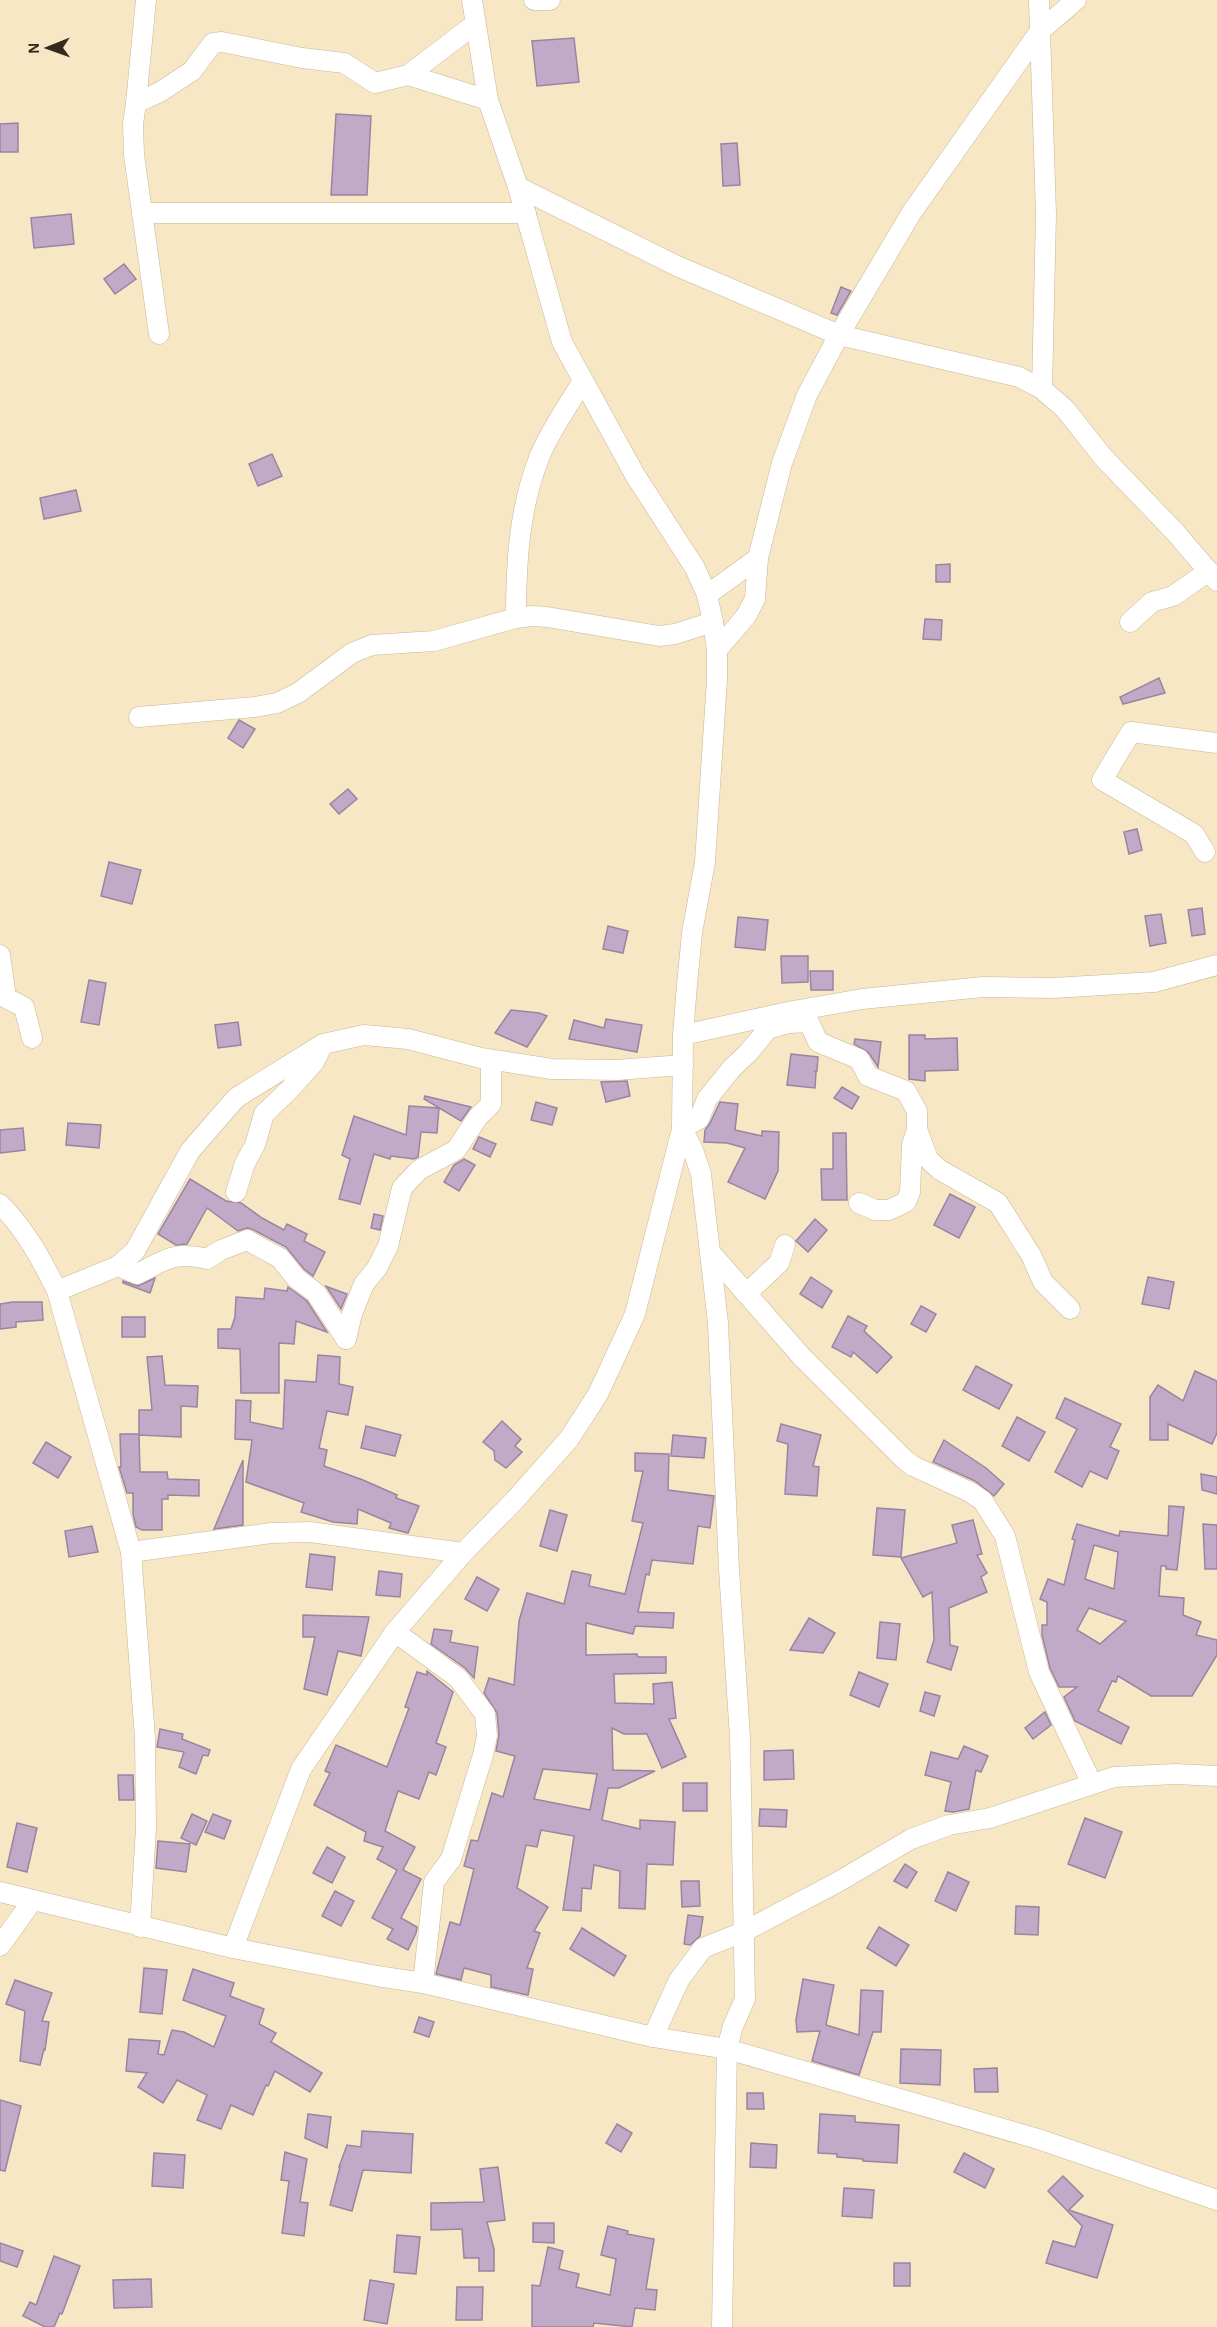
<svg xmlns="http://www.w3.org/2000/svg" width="1217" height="2327" viewBox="0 0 1217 2327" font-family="'Alegreya Sans',sans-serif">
<rect width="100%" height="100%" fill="#f8e7c4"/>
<g fill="#c1aac8" stroke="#9b84a1" stroke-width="1.5" fill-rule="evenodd">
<path d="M574 38 579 82 537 86 532 41Z"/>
<path d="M336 114 371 116 367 195H331Z"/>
<path d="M18 123V152H0V124Z"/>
<path d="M737 143 740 185 723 186 721 144Z"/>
<path d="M71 214 74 244 34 248 31 218Z"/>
<path d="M124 264 136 279 115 294 104 279Z"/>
<path d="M841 287 851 291 837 315 831 313Z"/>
<path d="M272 454 282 476 258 486 249 464Z"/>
<path d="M76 490 81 511 44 519 40 498Z"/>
<path d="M950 564V582H936V565Z"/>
<path d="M925 619 942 620 941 640 923 639Z"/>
<path d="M1159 678 1165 693 1123 704 1120 697Z"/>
<path d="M239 720 255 729 243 748 228 738Z"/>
<path d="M348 789 357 799 339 814 330 804Z"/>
<path d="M1137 829 1142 850 1129 854 1124 832Z"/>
<path d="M109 862 141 870 132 904 101 896Z"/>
<path d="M1202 908 1205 934 1192 936 1188 910Z"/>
<path d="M1161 914 1166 943 1150 946 1145 916Z"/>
<path d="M738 917 768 920 765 950 735 947Z"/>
<path d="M608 926 628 931 623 953 603 949Z"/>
<path d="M781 956H808V982L782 983Z"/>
<path d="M810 971H833V990H811Z"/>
<path d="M89 980 106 983 99 1025 81 1022Z"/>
<path d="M511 1010 539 1013 547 1016 527 1047 495 1033Z"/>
<path d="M606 1019 642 1025 637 1052 569 1039 574 1020 604 1028Z"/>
<path d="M238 1022 241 1045 218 1048 215 1025Z"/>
<path d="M909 1035H925V1039L957 1038 958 1070 925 1071V1081L909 1079Z"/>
<path d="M855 1039 881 1042 878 1067 869 1053 854 1044Z"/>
<path d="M791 1054 818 1057 817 1071H815L816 1072 815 1088 787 1085Z"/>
<path d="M627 1081 630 1096 606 1102 601 1082Z"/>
<path d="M842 1087 859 1097 852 1109 834 1098Z"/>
<path d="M425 1096 471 1107 461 1121 424 1099Z"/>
<path d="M536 1102 557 1108 552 1125 531 1120Z"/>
<path d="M720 1102 738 1104 735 1130 762 1136V1131L779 1132 778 1171 765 1199 728 1182 745 1148 727 1143 704 1142 705 1130 710 1123Z"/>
<path d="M409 1106 439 1108 437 1133 421 1132 418 1157 414 1159 391 1156 390 1159 374 1154 360 1204 339 1199 350 1159 342 1155 354 1116 406 1135Z"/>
<path d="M68 1123 101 1125 99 1148 66 1145Z"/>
<path d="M23 1128 25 1150 0 1153V1130Z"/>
<path d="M833 1133H846L847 1200H822L821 1169H833Z"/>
<path d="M479 1137 496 1144 490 1157 473 1149Z"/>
<path d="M464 1159 475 1165 459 1191 444 1182 454 1165Z"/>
<path d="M190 1179 226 1201 241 1203 262 1218 284 1230 287 1224 307 1234 304 1241 325 1252 313 1276 304 1269 286 1247 252 1229 247 1228 238 1231 207 1208 187 1244 176 1245 158 1234Z"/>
<path d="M950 1194 975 1207 959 1238 934 1225Z"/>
<path d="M374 1214 383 1216 380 1230 371 1228Z"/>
<path d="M815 1219 827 1230 808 1252 796 1241Z"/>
<path d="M811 1277 832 1291 822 1308 800 1294Z"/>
<path d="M1148 1277 1174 1282 1169 1309 1142 1304Z"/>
<path d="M155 1278 150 1293 123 1283V1281L138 1286Z"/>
<path d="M325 1286 347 1294 341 1309 326 1286Z"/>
<path d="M288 1287 307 1301 327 1332 296 1321 294 1344 279 1343V1393H241L240 1349 218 1348V1329H231L235 1317 236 1297 264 1299 265 1288 287 1291Z"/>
<path d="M13 1302H42L43 1320 16 1322V1327L0 1329V1304Z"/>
<path d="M921 1306 936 1314 926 1332 911 1324Z"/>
<path d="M848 1316 867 1326 864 1331 892 1357 877 1373 853 1352 851 1357 832 1347Z"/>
<rect x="122" y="1317" width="23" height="20"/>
<path d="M318 1355 340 1357 339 1384 353 1387 348 1415 327 1411 319 1448 327 1450 324 1466 363 1480 397 1495 396 1498 419 1506 408 1533 389 1528 391 1523 358 1509 357 1524 333 1522 301 1512 304 1503 246 1482 252 1440 235 1439 236 1400 251 1401 250 1422 283 1429 285 1380 316 1382Z"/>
<path d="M162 1356 165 1385 198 1386 197 1407 181 1406V1437L139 1435 140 1472H167L168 1479 199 1480V1496L168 1495V1499H162V1530H142L136 1527 133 1514V1493H127L119 1467H121L120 1434H139V1410H152L147 1357Z"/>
<path d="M976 1366 1012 1385 999 1409 963 1390Z"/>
<path d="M1195 1371 1217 1381V1433L1212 1444 1168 1424V1440H1150V1397L1158 1385 1183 1401Z"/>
<path d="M1065 1398 1121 1424 1110 1447 1119 1451 1107 1479 1090 1471 1082 1487 1055 1472 1077 1429 1056 1418Z"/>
<path d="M1017 1417 1045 1432 1029 1461 1002 1446Z"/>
<path d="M502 1421 521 1439 515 1446 522 1452 506 1468 495 1460 494 1451 483 1442Z"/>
<path d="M781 1424 821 1435 813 1466 819 1467 817 1496 785 1494 788 1444 777 1441Z"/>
<path d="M366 1426 401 1435 395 1456 361 1448Z"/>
<path d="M673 1435 706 1438 704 1458 671 1456Z"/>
<path d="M944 1440 986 1468 1004 1484 994 1496 975 1481 933 1462Z"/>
<path d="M46 1442 71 1457 58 1478 33 1463Z"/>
<path d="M635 1453 669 1454 668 1490 714 1496 710 1528 698 1526 693 1564 652 1560 649 1575 646 1574 638 1612 674 1613 673 1628 635 1626 633 1634 586 1623V1655L637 1654 638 1657H666V1673L614 1674 615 1703 654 1704 653 1684 672 1682 676 1718 669 1719 686 1757 662 1768 647 1734H624L612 1728 613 1770 655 1771 619 1788H608L602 1820 640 1829V1820L675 1822 673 1865 647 1864 645 1909 619 1908 620 1871 594 1865 591 1889 582 1888 581 1911 563 1910 574 1836 541 1830 537 1847 526 1845 517 1888 548 1907 534 1931 540 1933 527 1968 533 1969 528 1995 491 1987V1975L464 1968 461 1980 436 1974 450 1922 460 1925 474 1869 464 1866 471 1840 478 1841 492 1793 503 1797 515 1756 496 1751 499 1735 497 1713 484 1693 489 1678 514 1685 519 1621 527 1593 564 1604 572 1571 591 1575 589 1586 625 1594 643 1523 632 1521 643 1471H635ZM543 1769 597 1774 590 1810 534 1799Z"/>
<path d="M243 1460V1525L214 1529Z"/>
<path d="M1201 1474 1217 1477V1494L1202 1490Z"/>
<path d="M1169 1506 1184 1507 1177 1570 1166 1569V1566H1161L1159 1596 1184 1598 1183 1615 1201 1622 1196 1635 1217 1640V1655L1192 1696H1151L1118 1676 1116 1682 1112 1681 1098 1711 1129 1727 1121 1744 1075 1721 1064 1697 1077 1687H1059L1050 1668 1042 1635V1625H1047V1602L1040 1599 1048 1579 1064 1585 1075 1540 1072 1539 1077 1524 1119 1536 1120 1531 1168 1536ZM1094 1545 1118 1552 1114 1589 1085 1579ZM1089 1608 1126 1621 1100 1644 1077 1630Z"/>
<path d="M877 1508 905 1510 901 1557 873 1555Z"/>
<path d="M550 1510 567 1515 557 1551 540 1546Z"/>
<path d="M973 1520 982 1554 977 1555 987 1573 981 1577 987 1592 949 1608 950 1645 958 1647 951 1670 927 1662 934 1640 932 1592 923 1597 901 1558 957 1543 952 1525Z"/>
<path d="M1203 1524 1217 1525V1569H1205Z"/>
<path d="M92 1526 98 1552 69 1557 65 1531Z"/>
<path d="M310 1554 335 1557 332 1590 306 1587Z"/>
<path d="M379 1571 402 1574 400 1597 376 1595Z"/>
<path d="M477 1577 499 1589 487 1611 465 1599Z"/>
<path d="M303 1615 369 1617 361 1656 338 1651 327 1695 304 1689 315 1637H303Z"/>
<path d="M809 1618 835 1633 823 1653 790 1650Z"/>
<path d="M880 1622 900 1624 896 1660 877 1658Z"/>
<path d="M434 1629 452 1631 450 1642 478 1647 474 1678 465 1668 431 1644Z"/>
<path d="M427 1671 453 1692 436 1743 446 1747 436 1775 429 1772 419 1799 398 1791 385 1831 415 1847 403 1870 421 1879 401 1918 417 1927 416 1933 408 1950 387 1939 393 1929 372 1918 397 1870 377 1859 383 1847 364 1841 366 1832 314 1805 330 1773 325 1771 336 1745 387 1767 409 1708 405 1707 417 1672 427 1675Z"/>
<path d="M859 1672 888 1684 879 1707 850 1695Z"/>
<path d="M925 1692 940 1696 934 1716 920 1711Z"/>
<path d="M1045 1712 1051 1725 1033 1739 1025 1728Z"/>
<path d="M160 1729 183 1734 182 1739 210 1750 208 1756 203 1755 196 1774 179 1767 184 1752 157 1747Z"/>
<path d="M964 1746 988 1756 981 1772 976 1770 969 1809 953 1812 945 1811 951 1782 925 1775 931 1752 958 1759Z"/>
<path d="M793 1750 794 1779 764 1780V1751Z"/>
<path d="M118 1775H133L134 1800H119Z"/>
<rect x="683" y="1783" width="24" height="28"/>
<path d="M760 1809 787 1810 786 1827 759 1826Z"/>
<path d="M192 1814 207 1821 196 1845 181 1838Z"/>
<path d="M213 1814 231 1821 224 1839 205 1832Z"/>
<path d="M1085 1818 1122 1832 1105 1878 1068 1864Z"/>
<path d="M17 1823 37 1828 27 1872 7 1867Z"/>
<path d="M158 1841 190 1844 186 1872 156 1868Z"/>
<path d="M327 1847 345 1857 332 1883 313 1873Z"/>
<path d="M905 1864 917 1872 907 1888 894 1881Z"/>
<path d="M948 1872 969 1882 956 1911 935 1901Z"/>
<path d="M681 1881H699L700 1906 682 1907Z"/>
<path d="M335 1891 354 1901 341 1926 322 1916Z"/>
<path d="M1016 1906 1039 1907 1038 1935 1015 1934Z"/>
<path d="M688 1915 703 1917 700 1936 690 1945 684 1944Z"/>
<path d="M879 1927 909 1945 896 1966 867 1948Z"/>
<path d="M582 1928 626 1956 614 1976 570 1949Z"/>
<path d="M144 1968 167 1970 162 2014 140 2012Z"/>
<path d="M193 1969 234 1983 230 1996 264 2009 259 2024 276 2033 271 2042 322 2073 310 2092 275 2071 268 2086 266 2085 253 2115 231 2105 221 2129 197 2120 207 2095 177 2080 163 2103 138 2087 147 2073 126 2071 129 2039 160 2041 158 2054 164 2055 172 2030 184 2032 214 2047 226 2016 183 2000Z"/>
<path d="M803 1979 834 1985 826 2025 859 2035 861 1990 883 1991 881 2032H873L859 2075 812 2061 820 2031 797 2032 796 2020Z"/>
<path d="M15 1980 52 1993 42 2021 49 2022 45 2050 44 2049 40 2065 20 2061 25 2011 6 2004Z"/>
<path d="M419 2017 434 2022 429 2037 414 2032Z"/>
<path d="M901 2049 941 2050 940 2085 900 2083Z"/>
<path d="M997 2068 998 2092H975L974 2069Z"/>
<path d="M747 2093H763L764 2109H747Z"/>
<path d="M0 2100 21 2106 5 2171 0 2170Z"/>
<path d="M308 2114 331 2117 327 2148 305 2138Z"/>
<path d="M820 2114 855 2116V2122L899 2125 897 2163 863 2161V2159L837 2157V2154L818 2153Z"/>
<path d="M617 2124 632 2133 621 2152 606 2143Z"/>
<path d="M362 2131 413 2134 411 2173 363 2170 352 2211 330 2205 340 2167H339L347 2145 361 2147Z"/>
<path d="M751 2143 777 2145 776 2168 750 2167Z"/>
<path d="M285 2152 307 2159 300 2202 308 2203 304 2236 282 2233 289 2181 281 2180Z"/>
<path d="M154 2153 185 2155 183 2188 152 2186Z"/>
<path d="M964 2153 994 2169 985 2188 954 2172Z"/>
<path d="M498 2167 505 2220 487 2222 494 2249V2271H479V2258H464L462 2229 431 2230V2203L484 2202 480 2169Z"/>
<path d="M1063 2176 1083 2196 1069 2210 1113 2225 1097 2278 1046 2263 1053 2241 1075 2247 1082 2226 1048 2191Z"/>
<path d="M844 2188 874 2190 872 2218 842 2216Z"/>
<path d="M533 2223H554V2243L533 2242Z"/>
<path d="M608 2226 628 2231 627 2234 654 2239 646 2289 657 2290 655 2310 635 2308 632 2327 594 2323 593 2327H532V2285L540 2286 548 2247 563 2251 559 2269 579 2274 576 2287 610 2295 616 2259 601 2255Z"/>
<path d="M397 2235 420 2237 416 2274 394 2272Z"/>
<path d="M0 2243 23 2251 17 2267 0 2261Z"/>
<path d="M54 2256 80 2266 62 2314 60 2313 54 2327H45L23 2316 30 2302 36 2305Z"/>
<rect x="894" y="2263" width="16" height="23"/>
<path d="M151 2279 152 2307 114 2308 113 2280Z"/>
<path d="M370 2280 394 2284 387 2324 364 2320Z"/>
<path d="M457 2287H483L482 2320H456Z"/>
</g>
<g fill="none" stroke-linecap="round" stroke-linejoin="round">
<g stroke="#c7b795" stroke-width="21">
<g id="minor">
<path d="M534 0H550"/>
<path d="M1039 0 1046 214 1042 389"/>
<path d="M408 75 488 100"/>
<path d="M136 103 146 0"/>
<path d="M518 187 677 266 839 335 1019 377 1042 389 1065 409 1103 457 1175 532 1217 581"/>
<path d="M142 213H526"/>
<path d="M159 334 134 155 133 124 136 103 160 92 192 71 213 43 222 42 302 58 344 63 375 83 408 75 475 24"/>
<path d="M707 595 758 558"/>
<path d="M516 618C516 564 519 509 539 458 548 434 569 404 583 381"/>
<path d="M1130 622 1152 602 1173 596 1209 571"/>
<path d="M717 650 746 616 755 599 758 558 782 463 807 395 839 335 912 212 1040 31 1076 0"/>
<path d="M139 717 255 707 277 703 298 693 352 653 372 645 434 641 516 618 532 616 547 617 659 636 675 634 713 622"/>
<path d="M1205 852 1194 834 1102 780 1131 732 1217 743"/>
<path d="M0 955 6 998 24 1007 32 1038"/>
<path d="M683 1035 793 1011 862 999 983 987 1053 988 1154 982 1217 965"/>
<path d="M917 1129 928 1159 940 1170 998 1203 1031 1255 1043 1282 1070 1309"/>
<path d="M236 1192 245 1163 255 1145 264 1114 290 1089 314 1062 322 1046"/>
<path d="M0 1204C25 1229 42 1260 57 1291L131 1552 145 1738 146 1828 140 1927"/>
<path d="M710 1252 802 1357 906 1461 913 1466 970 1492 983 1501 1005 1536 1039 1672 1092 1784"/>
<path d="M118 1266 137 1274C165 1260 174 1251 207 1259L221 1250 247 1240 280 1258 296 1278 316 1293 346 1339"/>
<path d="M57 1291 118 1266 135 1251 190 1151 236 1098 323 1044 364 1035 408 1039 481 1058 552 1069 617 1070 683 1065"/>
<path d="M746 1294 779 1263 785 1245"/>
<path d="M346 1339 352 1314 364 1284 377 1268 388 1246 402 1188 419 1170 456 1150 478 1117 491 1104V1060"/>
<path d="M131 1552 271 1533 310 1532 463 1553"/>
<path d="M395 1632 458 1678 485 1714 487 1736 483 1755 451 1859 434 1882 423 1983"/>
<path d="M0 1892 233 1948 377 1976 423 1983 653 2037 727 2049 1038 2139 1217 2200"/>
<path d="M0 1946 33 1900"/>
<path d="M233 1948 301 1769 395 1632 463 1553 514 1501 569 1439 598 1394 635 1314 682 1129 683 1035 687 985 692 933 705 862 717 679V650L713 622 707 595 695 568 635 475 562 342 518 187 488 100 472 0"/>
<path d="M653 2037 679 1980 703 1948 743 1932 838 1882 911 1839 949 1825 990 1818 1114 1777 1175 1774 1217 1776"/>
<path d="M722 2327 727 2049 733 2026 745 1999 740 1738 729 1569 718 1323 701 1174 693 1150 682 1129 699 1119 707 1099 732 1068 748 1053 768 1029 789 1023 809 1022 818 1042 859 1059 868 1076 906 1091 917 1111V1129L912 1145 910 1192 906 1202 889 1210H875L859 1203"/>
</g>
</g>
<use href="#minor" stroke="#fff" stroke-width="20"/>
</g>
<g transform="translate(48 48) rotate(269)" stroke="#f8e7c4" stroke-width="4.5" paint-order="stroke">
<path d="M0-4.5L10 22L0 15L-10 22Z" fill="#322c1e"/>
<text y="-9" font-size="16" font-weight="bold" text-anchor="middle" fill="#322c1e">N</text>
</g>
</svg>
